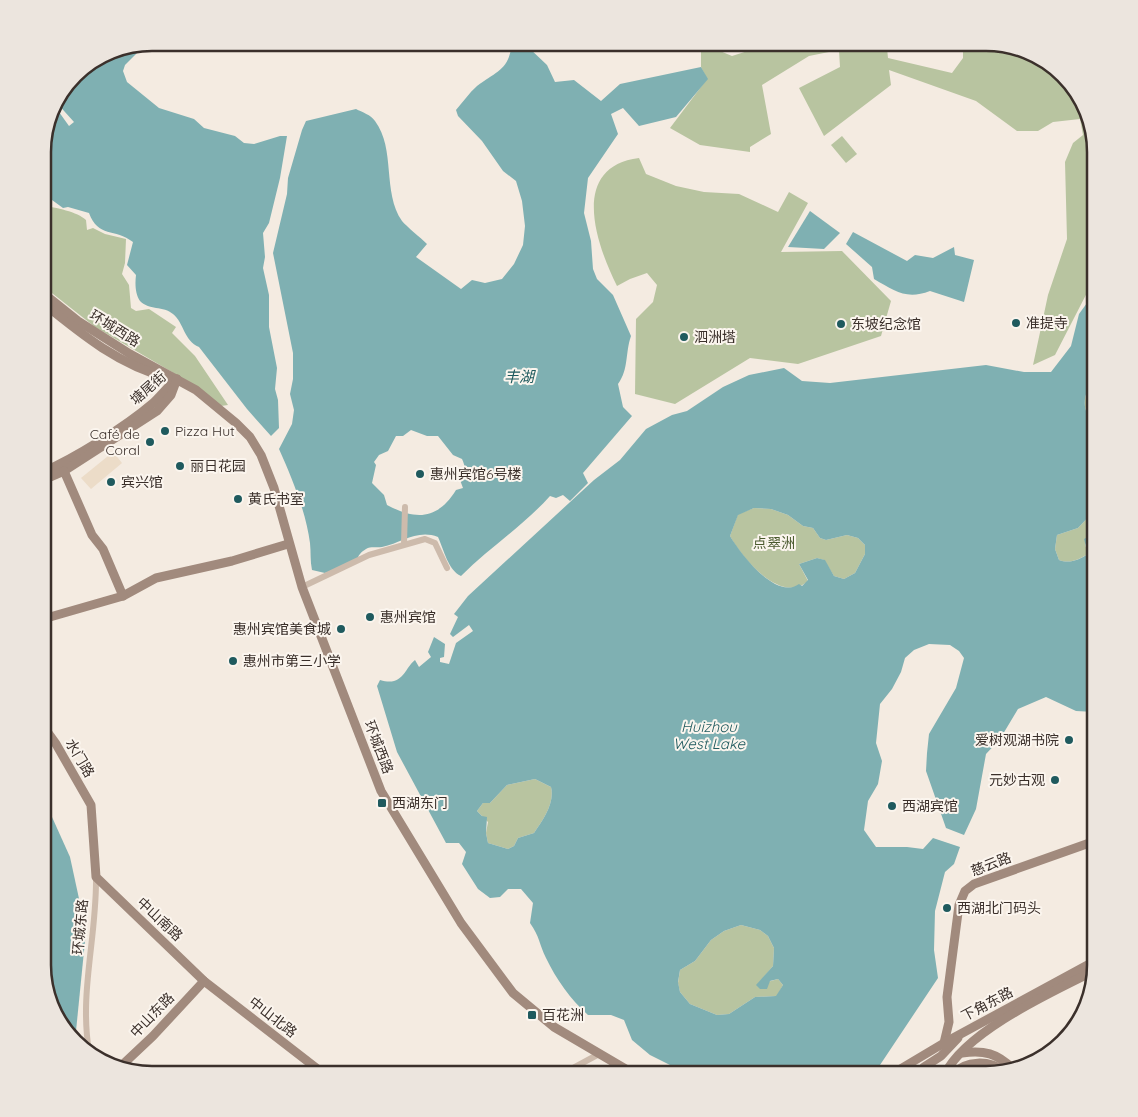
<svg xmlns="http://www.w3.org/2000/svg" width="1138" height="1117" viewBox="0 0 1138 1117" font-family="Quicksand,'Noto Sans SC',sans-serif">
<rect width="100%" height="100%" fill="#f4ebe1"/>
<g fill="#b8c4a0">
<path d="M701 43 732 56 773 43H897L887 48 888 58 952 73 963 58V43H992L1034 54 1068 80 1087 111 1095 152V261L1090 287 1055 355 1033 365 1048 295 1067 239 1065 162 1073 143 1083 135 1080 119 1053 122 1038 131H1017L976 101 889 70 891 85 824 136 799 88 840 67 839 50 809 56 762 85 771 134 750 147V152L700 145 670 128 707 79 701 67Z"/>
<path d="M842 136 857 154 846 163 831 145Z"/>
<path d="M639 158 646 174 676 186 704 192 739 194 778 212 789 192 808 203 781 252 842 251 891 301 881 336 798 364 750 358 675 404 635 394 636 319 653 302 657 285 647 273 630 279 617 286C596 244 569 167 639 158Z"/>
<path d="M43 206C55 207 78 212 86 220L87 230 93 228 105 234 126 239 125 263 122 274 129 285 131 308 136 311 149 309 176 327 172 333 195 356 228 405 221 406 172 372 95 327 43 286Z"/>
<path d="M1095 379V421C1079 413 1084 389 1095 379Z"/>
<path d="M754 508 771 509 788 515 803 526 813 528 820 538 826 540 847 535 858 538 865 545V554L855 573 844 579 834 576 824 560 817 558 799 564 808 581C781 605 742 558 730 536L738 514Z"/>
<path d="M1095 510V533L1089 535 1085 544 1088 554C1078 560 1069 564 1059 560L1055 549 1057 535 1078 528Z"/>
<path d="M535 779 551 787C555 803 543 820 534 833L518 838 514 846 508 849 488 843 486 833 488 822 477 811 483 803H490L507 785Z"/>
<path d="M741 925 760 930 768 936 774 948 773 966 757 985 778 979 783 985 777 996 755 997 729 1014 717 1015 690 1004 680 992 678 983 680 970 695 961 711 940 724 931Z"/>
</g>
<path fill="#ecdcc8" d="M113 452 122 463 91 489 81 478Z"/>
<g fill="#7fb0b2" fill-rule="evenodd">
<path d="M512 43H530L528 47 547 65 555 82 574 80 601 101 620 84 701 67 708 79 676 117 639 126 623 108 611 114 618 134 588 178 584 213 591 241 593 269 597 279 613 295 631 336C625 353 629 369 618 384L623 407 632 416 583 473 588 483 570 501 563 495 556 498 550 496C523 526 489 548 461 576 448 570 444 550 438 537 417 529 402 543 382 547 376 548 371 546 366 549 361 552 358 555 357 561L325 573 312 570C310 561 311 552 310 543 306 512 292 478 279 449L292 424 294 410 290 394 293 379V353L273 253 287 194 288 178 302 130 306 121 356 109C362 112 371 115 375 121 396 149 382 192 402 221 406 226 421 238 427 244L416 257 461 289 472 280 485 283 502 279 514 264 523 245 525 226 522 201 516 181 503 171 482 141 458 116 456 110C463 102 469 93 477 86 497 71 509 70 512 43ZM411 430 427 436H438L453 455 462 459C466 468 466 472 460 480L463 488 456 490C438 519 417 521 387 505L384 495 372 483 376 465 374 462 379 455 388 451 396 436H403Z"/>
<path d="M146 44 125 65 123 71 127 82 159 108 194 119 204 128 235 136 244 143 254 144 280 136H287L280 178 269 223 263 233 265 257 263 268 269 295V327L277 368 275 389 278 400 279 428 271 436 247 409 199 347C184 341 184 323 173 314 164 306 148 310 140 301 135 294 135 283 136 275L127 265 133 242C115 228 98 238 89 213L68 207 63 208 52 200 43 202V145L54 105 69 126 74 122 56 102 80 70 111 51Z"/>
<path d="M810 211 840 233 824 249 788 247Z"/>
<path d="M853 232 907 261 915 255 933 258 954 247 955 255 974 260 964 302 930 291C906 300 895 291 874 279L872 267 846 244Z"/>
<path d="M1095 292V379C1084 389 1079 413 1095 421V510L1078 528 1057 535 1055 549 1059 560C1069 564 1079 560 1088 554L1084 539 1095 533V712L1076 711 1046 697 1018 709 1000 739 986 754 976 809 964 835 946 828 926 771 927 753 929 734 956 688 964 658 959 651 950 645 929 644 914 650 905 658 901 672 892 689 880 704 876 743 882 761 878 784 868 801 864 830 876 847H907L923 849 933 838 960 847 954 864 945 872 935 911 934 950 938 978 874 1074H688L650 1055 632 1040 624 1020 611 1015H588C571 1000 556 979 546 958 539 944 540 937 530 923L533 903 521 889H508L500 897 490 898 478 889 462 864 466 852 459 843H446L397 752 377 686 380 680C403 687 404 669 415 660L419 667 431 657 428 652 434 637 445 644 444 657 440 658V662L449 664 456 643 473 631 469 625 453 637 450 634 458 617 454 614 468 596 594 480 620 460 646 429 672 415 687 411 723 387 749 375 784 368 802 381 830 383 986 365 1024 372H1051L1071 346 1079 314ZM754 508 771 509 788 515 803 526 813 528 820 538 826 540 847 535 858 538 865 545V554L855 573 844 579 834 576 825 560 817 558 799 564 808 580 802 586 799 584C776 601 740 553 730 536L738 515ZM535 779 551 787C555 803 543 820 534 833L518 838 514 846 508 849 488 843 486 833 487 817 482 816 477 811 483 803H490L507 785ZM741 925 760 930 768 936 774 948 773 966 756 985 760 989H767L770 981 778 979 783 985 776 996 755 997 729 1014 717 1015 690 1004 680 992 678 982 680 970 695 961 711 940 724 931Z"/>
<path d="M43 797 70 857 86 931 75 1041 70 1037 51 1006 43 965Z"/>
</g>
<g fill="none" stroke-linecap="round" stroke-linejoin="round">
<g stroke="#cdbbac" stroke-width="6">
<path d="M404 544 405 507"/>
<path d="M302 587 369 555 425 539 435 543 447 568"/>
<path d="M89 1051C79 993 97 936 96 877"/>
<path d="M562 1074 599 1054"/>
</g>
<g stroke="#a18a7d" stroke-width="9">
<path d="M43 293 78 321 130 354 196 390 236 423 250 437 261 455 274 488 302 587 381 791 461 923 513 993 554 1027 634 1074"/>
<path d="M43 303C81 334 120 366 169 378"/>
<path d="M43 472C75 458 125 427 152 404 161 396 167 387 177 379"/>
<path d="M43 480 64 471 157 411 171 395 177 379"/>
<path d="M123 596 156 578 232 561 288 544"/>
<path d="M43 619 123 596 103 549 92 535 64 471"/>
<path d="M43 726 56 744 91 805 96 877 204 981 324 1074"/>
<path d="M944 1043 949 1022 947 997 959 905 965 891 974 884 1095 841"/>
<path d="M962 1053C984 1050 997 1053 1013 1069"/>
<path d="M119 1068 153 1036 204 981"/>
<path d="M892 1074 944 1043 1095 961"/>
<path d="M918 1074 924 1067 941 1056 958 1038"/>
<path d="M945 1074C966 1031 1052 992 1094 971"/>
<path d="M953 1074C966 1060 989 1060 1004 1071"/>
</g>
</g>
<g fill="#1f5a5e" stroke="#fbf5ee" stroke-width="2">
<circle cx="1016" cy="323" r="5"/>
<circle cx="841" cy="324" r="5"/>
<circle cx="684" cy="337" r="5"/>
<circle cx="165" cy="431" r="5"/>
<circle cx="150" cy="442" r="5"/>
<circle cx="180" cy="466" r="5"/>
<circle cx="420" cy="474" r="5"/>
<circle cx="111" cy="482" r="5"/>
<circle cx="238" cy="499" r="5"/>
<circle cx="370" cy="617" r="5"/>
<circle cx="341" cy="629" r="5"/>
<circle cx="233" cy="661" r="5"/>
<circle cx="1069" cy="740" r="5"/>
<circle cx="1055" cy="780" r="5"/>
<rect x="377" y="798" width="10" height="10" rx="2.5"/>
<circle cx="892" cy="806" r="5"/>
<circle cx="947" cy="908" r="5"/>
<rect x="527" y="1010" width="10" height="10" rx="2.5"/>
</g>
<g text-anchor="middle" stroke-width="4" stroke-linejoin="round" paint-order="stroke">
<g font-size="14" fill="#3b302b" stroke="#fbf5ee" text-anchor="start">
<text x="1026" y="328">准提寺</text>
<text x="851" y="329">东坡纪念馆</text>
<text x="694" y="342">泗洲塔</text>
<text x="175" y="436">Pizza Hut</text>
<text x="140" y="439" text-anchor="end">Café de<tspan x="140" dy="16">Coral</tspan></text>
<text x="190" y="471">丽日花园</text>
<text x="430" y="479">惠州宾馆6号楼</text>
<text x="121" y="487">宾兴馆</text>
<text x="248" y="504">黄氏书室</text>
<text x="380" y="622">惠州宾馆</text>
<text x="331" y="634" text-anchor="end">惠州宾馆美食城</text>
<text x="243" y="666">惠州市第三小学</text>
<text x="1059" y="745" text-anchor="end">爱树观湖书院</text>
<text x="1045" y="785" text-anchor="end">元妙古观</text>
<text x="392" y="808">西湖东门</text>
<text x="902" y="811">西湖宾馆</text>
<text x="957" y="913">西湖北门码头</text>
<text x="542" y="1020">百花洲</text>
</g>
<g font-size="14" fill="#3b302b" stroke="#fbf5ee">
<text transform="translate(115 328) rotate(32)" y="5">环城西路</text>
<text transform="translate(148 388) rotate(-41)" y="5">塘尾街</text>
<text transform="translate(379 747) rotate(69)" y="5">环城西路</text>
<text transform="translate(80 758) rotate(59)" y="5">水门路</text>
<text transform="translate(991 864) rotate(-21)" y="5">慈云路</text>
<text transform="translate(160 919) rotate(43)" y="5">中山南路</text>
<text transform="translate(80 927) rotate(-85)" y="5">环城东路</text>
<text transform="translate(987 1004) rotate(-28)" y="5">下角东路</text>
<text transform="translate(152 1015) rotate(-46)" y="5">中山东路</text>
<text transform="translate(273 1017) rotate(38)" y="5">中山北路</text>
</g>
<g font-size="14" fill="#4a5a2e" stroke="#fbf5ee">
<text x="774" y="548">点翠洲</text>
</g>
<g font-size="15" font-style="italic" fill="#1f5a5e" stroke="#fbf5ee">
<text x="519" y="382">丰湖</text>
<text x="709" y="732">Huizhou<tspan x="709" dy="17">West Lake</tspan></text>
</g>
</g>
<path d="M0 0H1138V1117H0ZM152 51H986A101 101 0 0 1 1087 152V965A101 101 0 0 1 986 1066H152A101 101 0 0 1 51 965V152A101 101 0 0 1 152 51Z" fill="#ece5de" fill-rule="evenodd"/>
<path fill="none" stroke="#3b302b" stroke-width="2.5" d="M152 51H986A101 101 0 0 1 1087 152V965A101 101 0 0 1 986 1066H152A101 101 0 0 1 51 965V152A101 101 0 0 1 152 51Z"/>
</svg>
